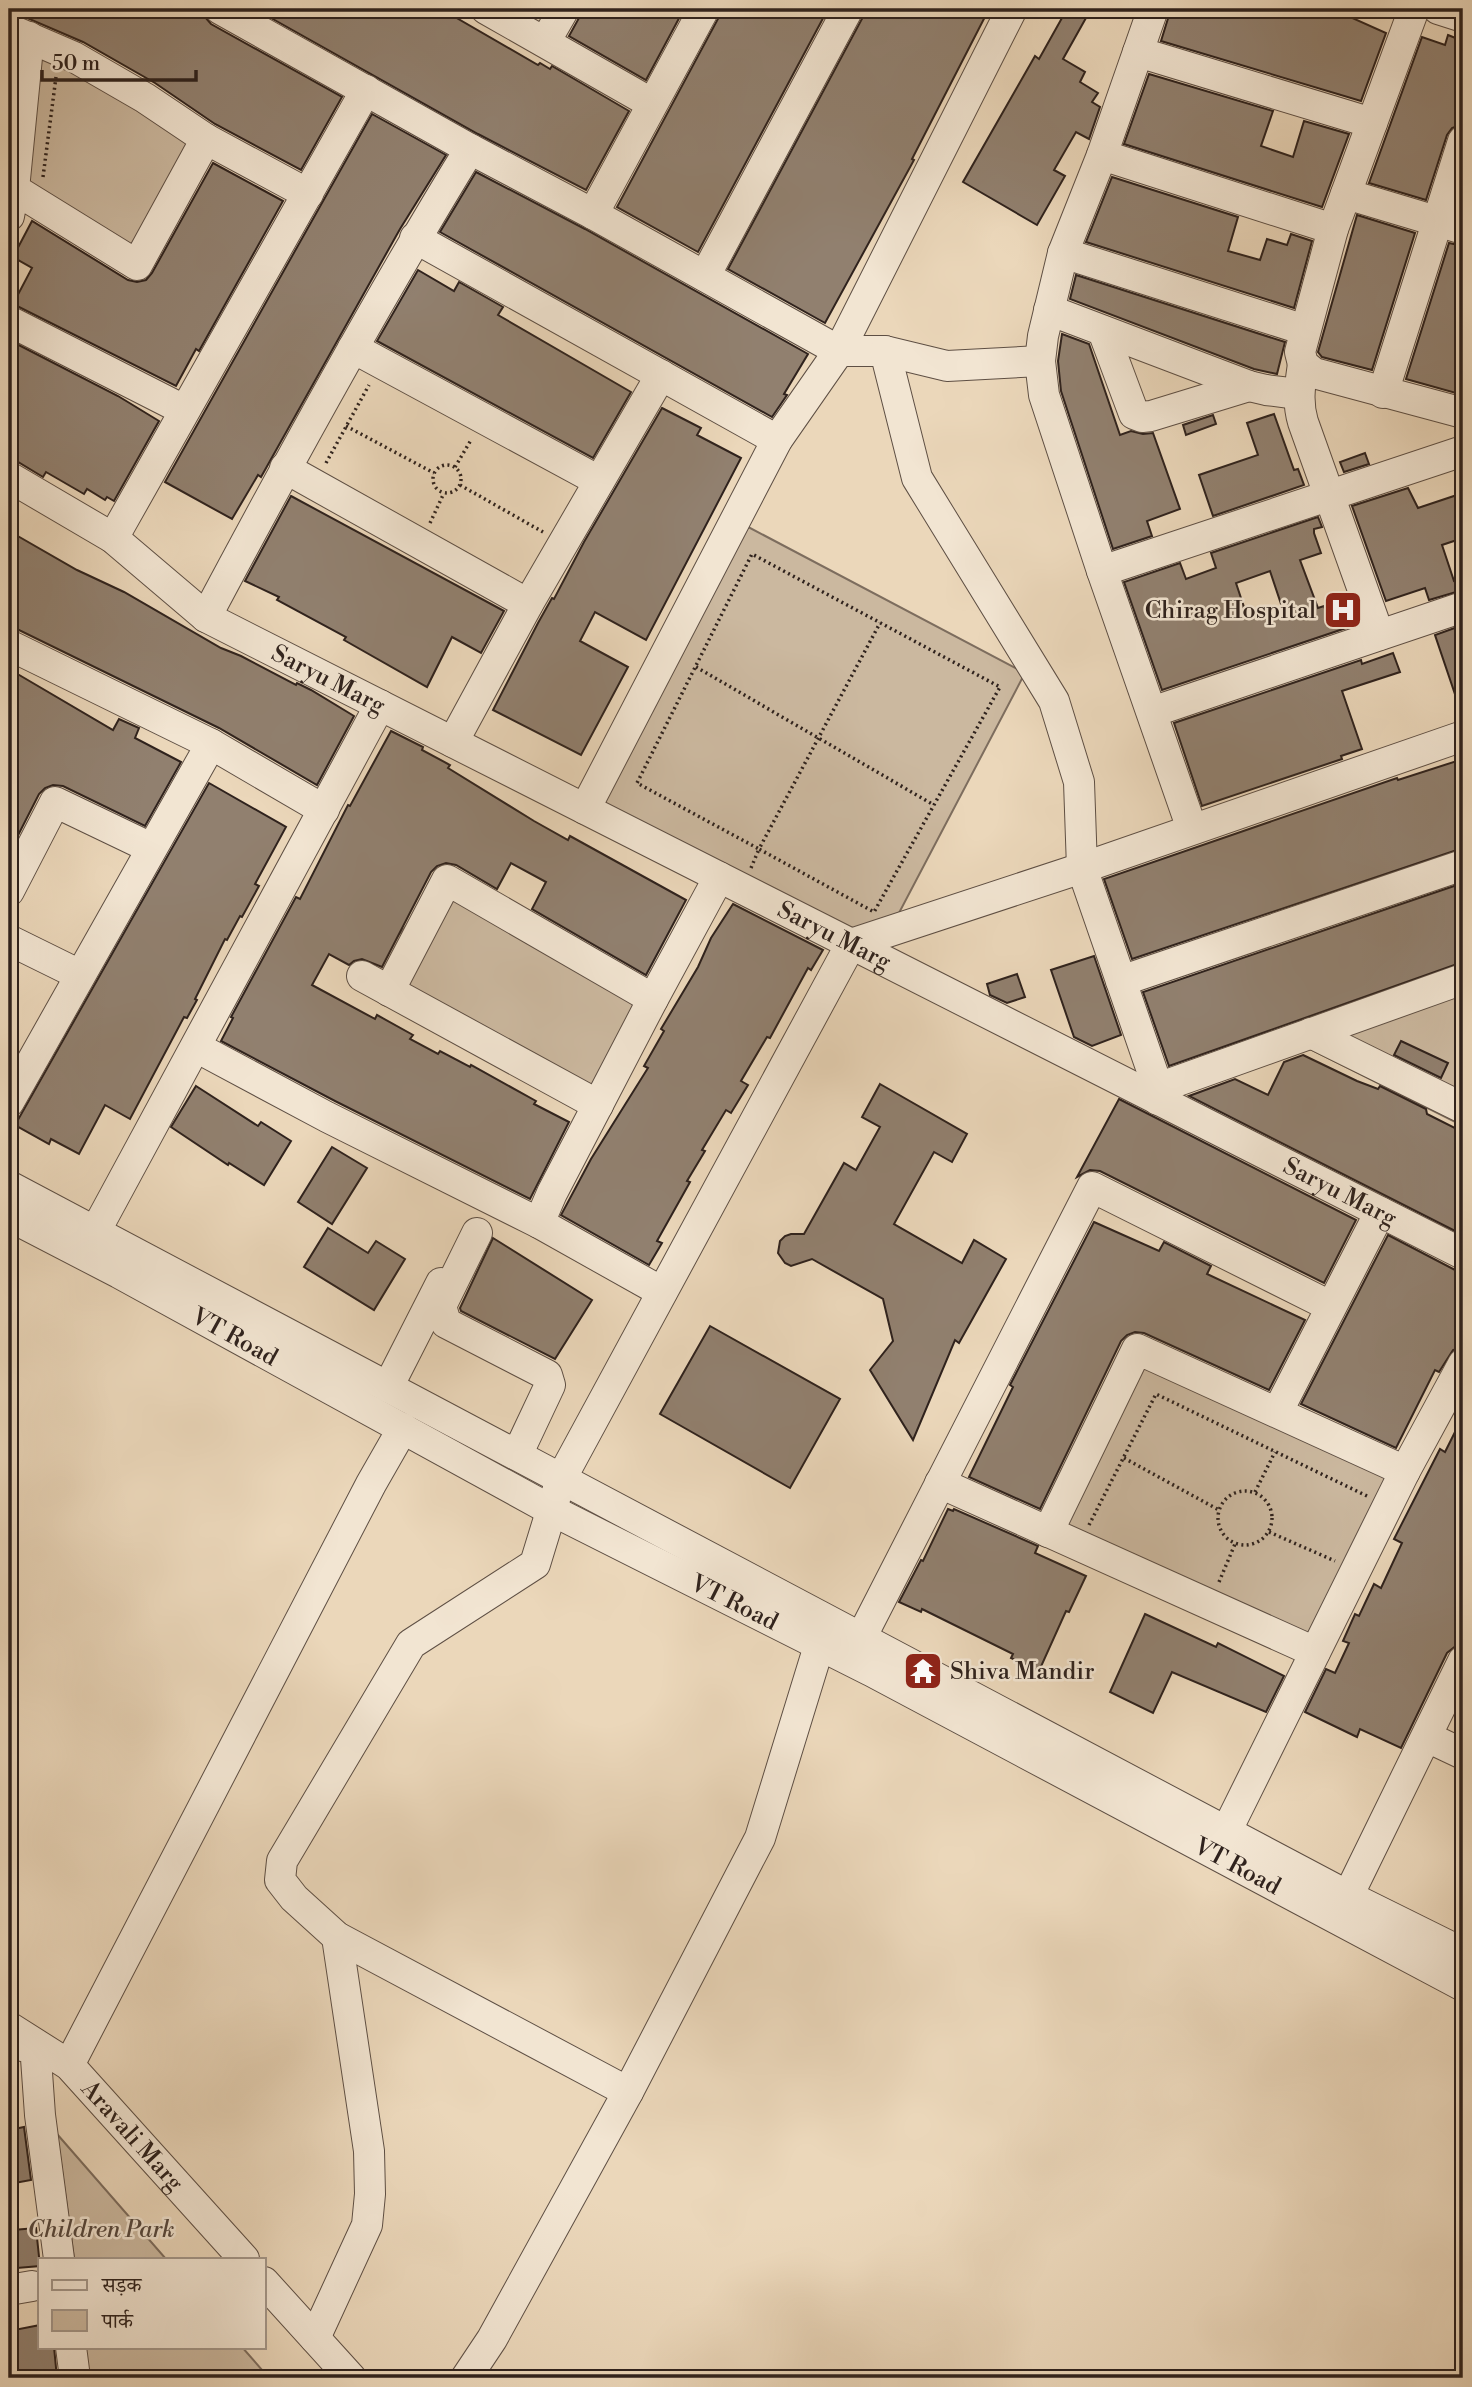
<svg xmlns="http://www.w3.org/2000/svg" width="1472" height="2387" viewBox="0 0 1472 2387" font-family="'Libre Bodoni','Noto Serif Devanagari',serif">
<rect width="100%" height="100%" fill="#ebd7ba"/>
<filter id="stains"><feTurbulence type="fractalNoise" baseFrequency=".00286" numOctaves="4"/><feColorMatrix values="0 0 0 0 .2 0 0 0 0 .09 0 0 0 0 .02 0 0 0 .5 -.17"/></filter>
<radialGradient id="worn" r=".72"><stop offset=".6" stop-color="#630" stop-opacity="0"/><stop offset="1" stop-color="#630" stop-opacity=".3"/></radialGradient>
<g fill="#cbb89f" stroke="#7d6d5e" stroke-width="2">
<path d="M29 37 206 139 137 265 27 199Z"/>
<path d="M735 520 1025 673 889 932 851 944 585 809Z"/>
<path d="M447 880 653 999 598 1105 362 976Z"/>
<path d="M1463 979V1126L1292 1040Z"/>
<path d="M1137 1349 1405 1471 1315 1652 1048 1532Z"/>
<path d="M57 2134 166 2259H74Z"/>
<path d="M85 2347H242L269 2378H89Z"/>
</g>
<g fill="#91806f" stroke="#2f221d" stroke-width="2" fill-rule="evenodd">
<path d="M9 9H203L205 17 211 24 342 97 301 170 215 124 155 83 83 42 13 12Z"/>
<path d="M255 9H441L538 65 540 63 550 69 552 66 629 111 586 190 478 134Z"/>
<path d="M581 9H684L646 80 569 36 579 18Z"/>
<path d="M721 9H828L698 252 617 207 719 17Z"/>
<path d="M865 9H989L912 159 914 160 825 323 728 269 863 17Z"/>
<path d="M1067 9H1091L1063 59 1085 72 1080 82 1098 93 1092 102 1100 107 1089 139 1076 132 1054 170 1065 176 1037 225 963 182 1035 56 1039 59Z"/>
<path d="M1180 9H1342L1341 13 1386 33 1361 101 1161 41 1170 12 1179 15Z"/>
<path d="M1448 35 1463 41V124L1452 128 1447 135 1426 200 1369 183 1422 37 1445 45Z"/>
<path d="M1149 74 1273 111 1261 146 1293 157 1304 121 1349 134 1322 207 1124 144Z"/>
<path d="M372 114 446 155 400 229 261 477 258 475 232 519 165 482Z"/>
<path d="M213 163 283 201 199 351 196 349 176 386 13 304 32 268 13 257 32 221 128 280 137 282 146 280 152 273Z"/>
<path d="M476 172 585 229 808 354 784 394 787 395 772 417 440 232Z"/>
<path d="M1112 177 1238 217 1228 251 1260 260 1267 239 1287 245 1291 234 1312 241 1294 308 1086 242Z"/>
<path d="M1357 215 1415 233 1372 370 1322 357 1318 352Z"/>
<path d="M1449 243 1463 246V395L1406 379Z"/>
<path d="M418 270 454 291 459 282 503 307 498 315 631 392 593 458 377 341Z"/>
<path d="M1076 275 1285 342 1277 374 1254 369 1070 299Z"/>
<path d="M1062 334 1089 344 1120 435 1131 431 1143 434 1153 433 1180 509 1147 521 1152 536 1113 549 1061 391 1058 361Z"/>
<path d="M9 340 118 396 159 421 114 501 107 497 105 500 87 489 84 494 46 472 43 477 18 462 9 459Z"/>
<path d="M662 408 701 428 697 435 741 458 646 640 595 612 580 641 628 667 581 755 493 710 538 623 552 598 554 599 584 542Z"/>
<path d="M1274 414 1294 470 1298 469 1304 485 1213 516 1199 475 1258 455 1247 423Z"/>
<path d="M1213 415 1216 424 1186 435 1183 425Z"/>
<path d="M1365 453 1369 464 1344 472 1340 462Z"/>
<path d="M1408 488 1418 508 1463 493V538L1442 545 1454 581 1463 578V590L1429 600 1425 588 1386 601 1352 506Z"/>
<path d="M291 496 504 611 481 653 452 637 427 687 344 640 346 637 277 600 279 597 245 581Z"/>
<path d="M1318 517 1322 527 1314 529V533L1321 553 1300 560 1318 608 1324 606 1325 609 1341 604 1349 627 1162 690 1124 582 1180 563 1186 579 1216 568 1211 553ZM1270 571 1282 607 1248 619 1236 583Z"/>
<path d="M9 531 77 570 124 592 221 648 241 656 296 685 297 683 311 690 354 716 317 785 219 728 17 629 9 628Z"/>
<path d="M1463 625V709H1460L1435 635Z"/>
<path d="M1393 653 1400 672 1342 691 1362 749 1341 756 1342 759 1202 806 1174 723 1361 660 1362 664Z"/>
<path d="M9 669 113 730 119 719 139 728 135 738 181 762 145 826 63 786 53 785 45 788 39 794 9 853Z"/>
<path d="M391 731 423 747 422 750 450 765 448 768 534 821 568 840 570 836 686 900 646 975 532 909 546 882 511 863 497 889 456 865 446 863 437 866 431 872 382 967 362 959 354 961 349 965 329 954 312 985 375 1019 377 1015 413 1035 410 1039 438 1054 440 1051 470 1067 471 1065 536 1101 534 1104 569 1122 530 1199 335 1101 221 1041 233 1018 231 1017 296 897 300 899 348 805 350 806Z"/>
<path d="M1463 759V848L1132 959 1104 879 1397 778 1398 780Z"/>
<path d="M209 783 286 827 255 884 259 886 242 917 240 916 227 940 225 939 195 999 197 1000 187 1018 184 1017 130 1119 105 1105 79 1154 51 1139 49 1144 15 1125Z"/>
<path d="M1463 883V962L1169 1066 1143 992Z"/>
<path d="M733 904 823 950 811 970 808 968 770 1038 767 1037 741 1081 748 1085 731 1113 726 1110 702 1150 705 1151 687 1181 690 1182 657 1241 662 1243 649 1265 561 1215 591 1159 648 1068 644 1066 664 1031 661 1029 698 967 711 938Z"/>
<path d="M1094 956 1121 1035 1092 1046 1074 1037 1051 970Z"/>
<path d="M1017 974 1025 997 1007 1003 990 995 987 984Z"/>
<path d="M1401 1041 1448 1063 1441 1078 1394 1055Z"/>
<path d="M1303 1055 1357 1081 1378 1089 1380 1086 1426 1109 1427 1114 1463 1132V1235L1189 1096 1235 1079 1268 1095 1284 1062Z"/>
<path d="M880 1084 967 1134 952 1162 934 1152 894 1224 962 1263 974 1240 1006 1259 959 1343 955 1340 913 1440 870 1370 893 1341 883 1299 812 1259 791 1266 785 1263 778 1253 780 1241 785 1236 791 1234H804L844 1163 856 1170 880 1127 862 1117Z"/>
<path d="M196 1086 258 1126 261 1122 291 1141 264 1185 229 1163 228 1165 171 1127Z"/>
<path d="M1119 1099 1356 1220 1324 1283 1100 1171 1090 1170 1077 1177Z"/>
<path d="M332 1147 367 1168 332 1224 298 1202Z"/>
<path d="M1094 1222 1159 1251 1164 1242 1211 1266 1207 1274 1305 1320 1269 1390 1144 1333 1135 1332 1127 1335 1121 1341 1040 1509 969 1477 1013 1387 1010 1385Z"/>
<path d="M328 1228 368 1253 376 1241 405 1259 374 1310 304 1267Z"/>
<path d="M1388 1235 1455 1270 1463 1271V1347L1453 1350 1439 1372 1435 1370 1396 1448 1301 1404Z"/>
<path d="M493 1238 592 1300 555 1359 461 1311 460 1308Z"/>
<path d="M710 1326 840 1399 790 1488 660 1414Z"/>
<path d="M1463 1416V1630L1457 1645 1447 1653 1401 1748 1360 1729 1357 1737 1305 1712 1326 1669 1335 1673 1349 1643 1343 1641 1355 1614 1359 1616 1374 1584 1381 1588 1402 1543 1394 1539 1440 1449 1445 1452Z"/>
<path d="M948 1509 953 1511 954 1509 1038 1546 1035 1553 1086 1576 1069 1612 1066 1611 1039 1671 1011 1658 1013 1654 922 1609 921 1612 899 1602 921 1560 923 1561Z"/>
<path d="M1145 1614 1216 1647 1218 1643 1284 1676 1266 1712 1172 1672 1153 1713 1110 1692Z"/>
<path d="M24 2127 31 2180 9 2184V2130Z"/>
<path d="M36 2228 40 2266 17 2268 13 2230Z"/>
<path d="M40 2325V2347H54L57 2378H9V2331Z"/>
</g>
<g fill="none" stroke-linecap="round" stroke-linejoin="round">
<g stroke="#5e4f44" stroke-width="32">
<g id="minor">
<path d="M220 9 470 149 593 214 839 351H885L947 366 1040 361"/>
<path d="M486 9 651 103"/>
<path d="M1153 9 1102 155 1063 253 1043 336 1040 361 1044 395 1102 571 1192 829"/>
<path d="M1414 9 1333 229 1300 352 1303 364 1314 373 1463 413"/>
<path d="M1438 9 1463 17"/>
<path d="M9 29 74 57 145 98 206 139 308 194"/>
<path d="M545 42 564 9"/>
<path d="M1138 52 1372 123"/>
<path d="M1102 155 1333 229"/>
<path d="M14 189 29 37"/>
<path d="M1346 194 1463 229"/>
<path d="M593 214 704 9"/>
<path d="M9 216 14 189 137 265 206 139"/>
<path d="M415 238 777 440"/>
<path d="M1063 253 1305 330"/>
<path d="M705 276 848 9"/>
<path d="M1049 310 1249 386 1266 390 1298 394"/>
<path d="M9 321 184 410"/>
<path d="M1103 331 1134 414 1142 417 1151 416 1249 386"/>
<path d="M353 348 599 481"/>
<path d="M885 351 917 478 1054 701 1079 782 1082 868 1158 1088V1100"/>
<path d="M1303 364C1300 385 1297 402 1303 422L1379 635"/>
<path d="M1383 393 1463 141"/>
<path d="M285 468 528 604"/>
<path id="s1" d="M9 477 113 538 206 617 1463 1254"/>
<path d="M113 538 366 90"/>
<path d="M1102 571 1463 451"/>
<path d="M206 617C290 459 376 302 470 149"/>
<path d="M9 645 211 744 324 810"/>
<path d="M1152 712 1463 607"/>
<path d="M453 742 528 604 661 375"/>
<path d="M585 809 777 440 839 351 1012 9"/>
<path d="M9 891 55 802 151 848"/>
<path d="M9 940 80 975"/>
<path d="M362 976 598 1105"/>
<path d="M1121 981 1463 865"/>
<path d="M389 991 447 880 653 999"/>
<path d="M1311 1033 1463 1108"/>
<path d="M196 1047 327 1117 539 1223 552 1193 653 999 719 877"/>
<path d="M1158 1088 1463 979"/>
<path d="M9 1102 211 744"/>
<path d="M9 1186 1348 1896 1463 1953"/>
<path id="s2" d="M9 1216 119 1273 551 1510 871 1671 1463 1986"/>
<path d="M539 1223 662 1292"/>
<path d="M95 1232 380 705"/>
<path d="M477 1233 441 1306 446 1323 547 1375 550 1385 517 1455"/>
<path d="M388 1387 441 1283"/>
<path d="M1278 1411 1380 1212"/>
<path d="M940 1483 1315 1652"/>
<path d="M1048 1532 1137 1349 1405 1471"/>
<path d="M861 1638 1092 1187 1330 1306"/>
<path d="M1427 1737 1463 1754"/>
<path d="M1226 1832 1405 1471 1463 1364"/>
<path d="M1348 1896 1463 1661"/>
<path id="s3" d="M9 2027 69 2065 244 2259"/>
<path d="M21 2046 35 2044 40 2115 59 2259"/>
<path d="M69 2065 371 1484 403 1428"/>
<path d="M628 2092 337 1937 294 1898 280 1880 282 1861 411 1644 535 1564 561 1479 851 944 1082 868 1463 736"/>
<path d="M264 2282 351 2378"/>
<path d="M9 2290 32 2286"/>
<path d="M315 2338 367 2225 370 2194 369 2151 337 1937"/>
<path d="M71 2347 75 2378"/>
<path d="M466 2378 492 2339 628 2092 760 1838 819 1646"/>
</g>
</g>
<g stroke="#2f221d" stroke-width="3.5" stroke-dasharray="2 3.5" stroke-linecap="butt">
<path d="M43 177 56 77"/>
<path d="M346 426 434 473"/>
<path d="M326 463 369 385"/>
<circle cx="447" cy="479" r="14"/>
<path d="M455 467 471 440"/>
<path d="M460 485 543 532"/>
<path d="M430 523 444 493"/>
<path d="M696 667 934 805"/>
<path d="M751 868 759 849 637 783 752 554 1000 687 874 912 759 849 880 623"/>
<path d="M1124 1458 1219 1510"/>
<circle cx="1245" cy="1518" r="27"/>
<path d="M1255 1492 1275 1452"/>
<path d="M1089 1525 1156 1394 1367 1496"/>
<path d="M1269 1532 1335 1561"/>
<path d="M1219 1582 1235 1544"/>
</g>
<use href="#minor" stroke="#f2e5d2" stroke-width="30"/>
</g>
<defs>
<g id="hospital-square" transform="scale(2.0125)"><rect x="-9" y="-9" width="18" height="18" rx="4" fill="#8f2418" stroke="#f2e5d2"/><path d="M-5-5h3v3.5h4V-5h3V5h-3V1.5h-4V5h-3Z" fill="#fff"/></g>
<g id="temple-square" transform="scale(2.0125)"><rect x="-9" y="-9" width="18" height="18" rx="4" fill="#8f2418" stroke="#f2e5d2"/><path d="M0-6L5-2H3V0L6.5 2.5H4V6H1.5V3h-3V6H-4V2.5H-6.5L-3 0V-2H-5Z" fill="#fff"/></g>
</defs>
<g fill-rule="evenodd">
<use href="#hospital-square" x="1343" y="610"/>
<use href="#temple-square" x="923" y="1671"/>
</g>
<g text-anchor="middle" stroke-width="5" stroke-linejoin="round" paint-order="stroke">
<g font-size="24" fill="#2f221d" stroke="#f2e5d2" text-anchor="end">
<text x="1316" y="618">Chirag Hospital</text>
<text x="950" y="1679" text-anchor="start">Shiva Mandir</text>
</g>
<g font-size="24" fill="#2f221d" stroke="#f2e5d2">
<text dy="8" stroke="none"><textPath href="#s1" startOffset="380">Saryu Marg</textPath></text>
<text dy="8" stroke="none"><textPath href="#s1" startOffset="947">Saryu Marg</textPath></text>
<text dy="8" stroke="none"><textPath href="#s1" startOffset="1514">Saryu Marg</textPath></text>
<text dy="8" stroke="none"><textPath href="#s2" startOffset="256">VT Road</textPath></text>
<text dy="8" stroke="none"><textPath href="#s2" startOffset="822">VT Road</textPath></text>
<text dy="8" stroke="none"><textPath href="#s2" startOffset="1390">VT Road</textPath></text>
<text dy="8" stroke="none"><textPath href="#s3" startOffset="166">Aravali Marg</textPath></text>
</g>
<g font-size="24" font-style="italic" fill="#56483e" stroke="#f2e5d2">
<text x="101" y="2237">Children Park</text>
</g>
</g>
<rect width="1472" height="2387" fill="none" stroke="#ebd7ba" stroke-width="35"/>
<rect x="10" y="10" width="1451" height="2366" fill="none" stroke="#2f221d" stroke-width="3.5"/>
<rect x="18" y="18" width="1437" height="2352" fill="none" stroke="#2f221d" stroke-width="2"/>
<rect x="38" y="2258" width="228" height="91" fill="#f2e5d2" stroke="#a4978a" stroke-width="2"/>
<rect x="52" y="2280" width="35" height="10" fill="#f2e5d2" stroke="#a4978a" stroke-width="2"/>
<text x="102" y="2292" font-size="21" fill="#2f221d">सड़क</text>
<rect x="52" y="2310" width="35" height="21" fill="#cbb89f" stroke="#a4978a" stroke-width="2"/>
<text x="102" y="2328" font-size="21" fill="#2f221d">पार्क</text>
<path d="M42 70v10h154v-10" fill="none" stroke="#2f221d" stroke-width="3.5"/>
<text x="52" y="70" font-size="21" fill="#2f221d" stroke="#f2e5d2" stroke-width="5" paint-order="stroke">50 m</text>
<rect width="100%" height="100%" filter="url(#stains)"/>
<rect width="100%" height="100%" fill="url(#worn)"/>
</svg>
